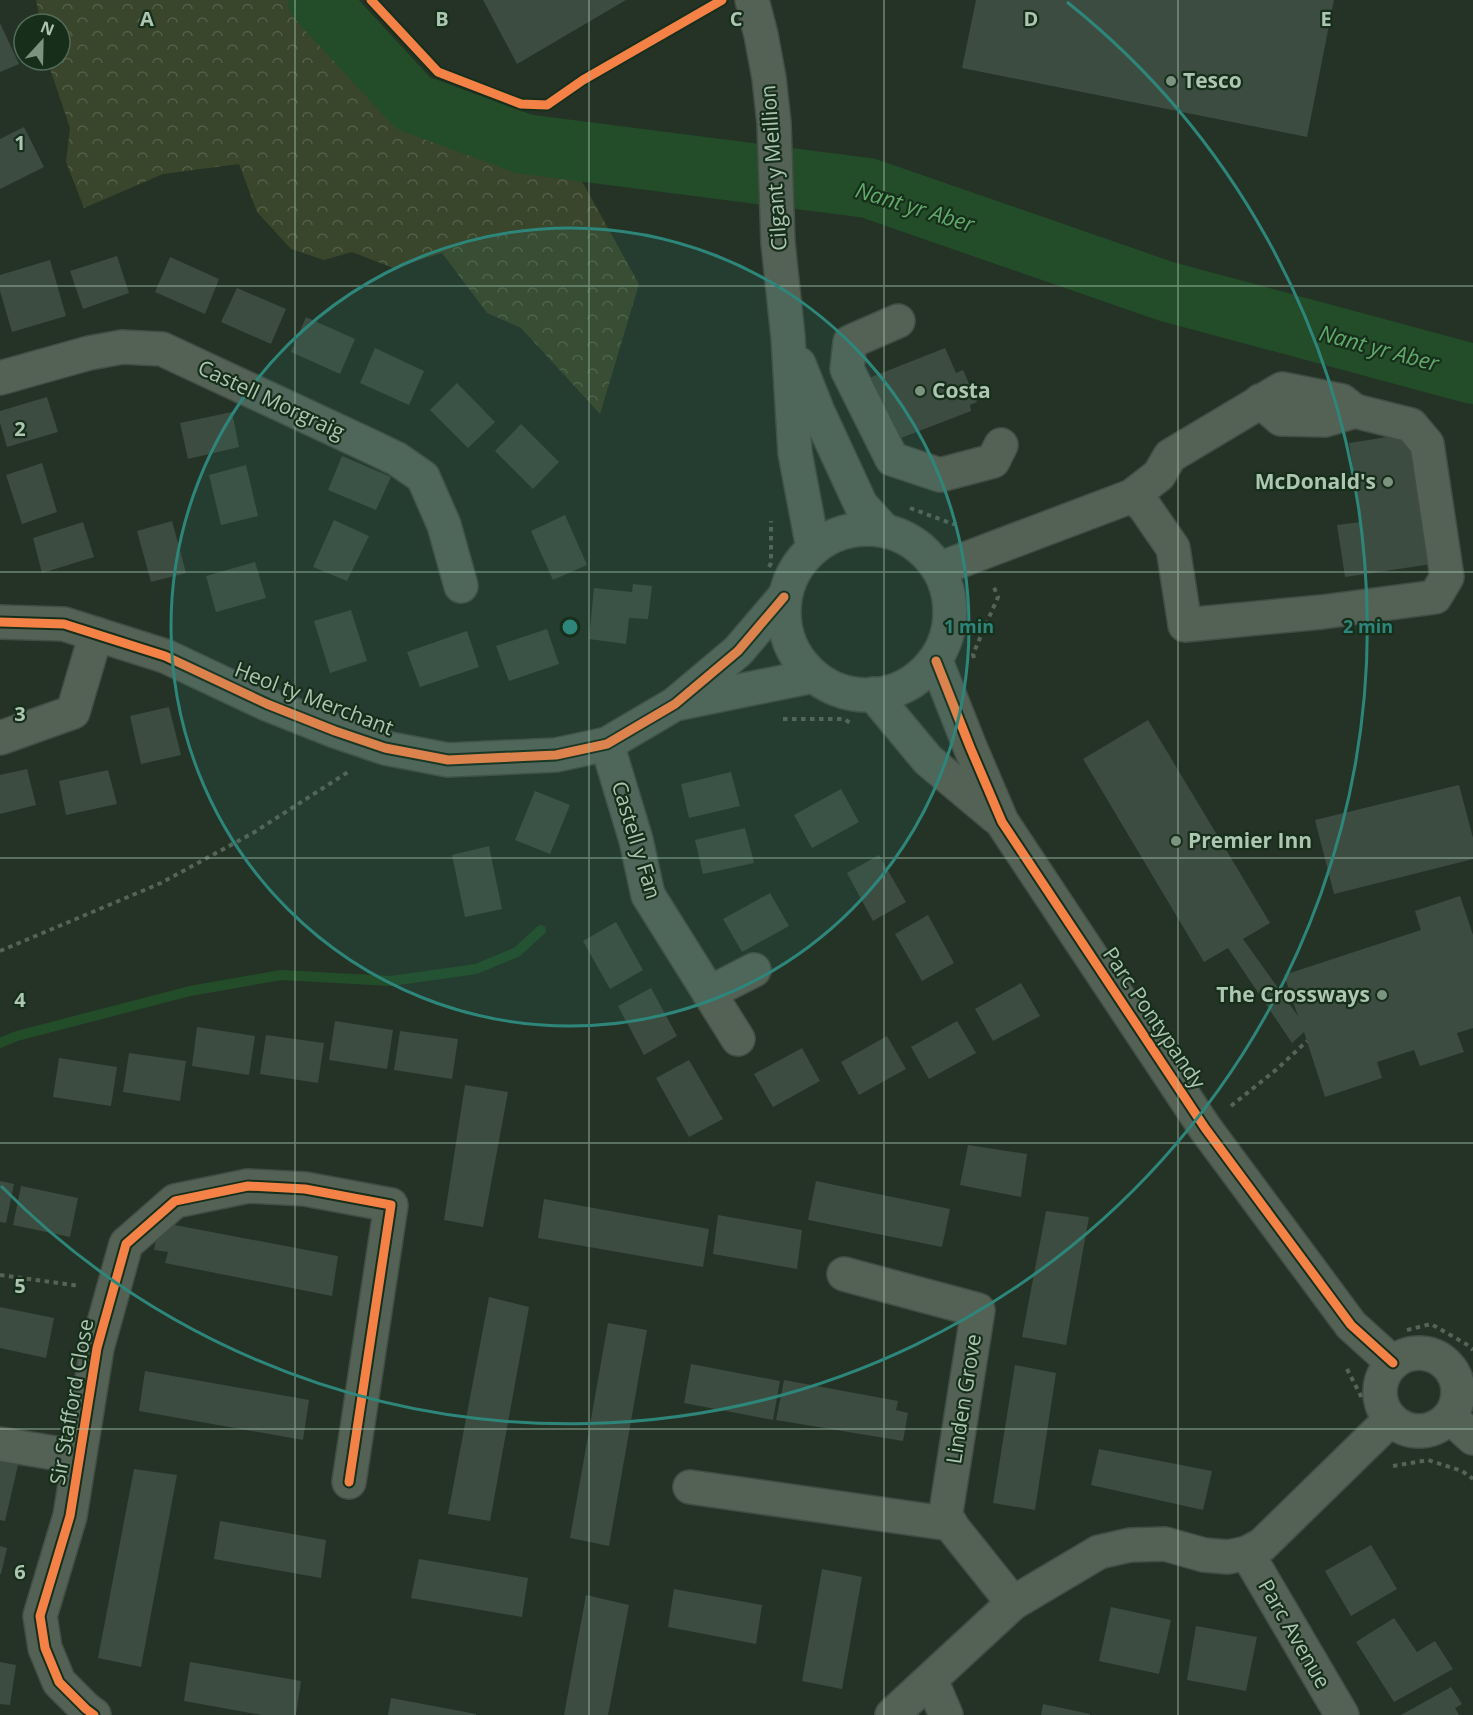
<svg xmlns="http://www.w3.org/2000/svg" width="1473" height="1715" viewBox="0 0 1473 1715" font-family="'Open Sans',sans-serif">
<defs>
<pattern id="forest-crowns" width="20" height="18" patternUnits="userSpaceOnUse" patternTransform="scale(1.5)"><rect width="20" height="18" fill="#39462b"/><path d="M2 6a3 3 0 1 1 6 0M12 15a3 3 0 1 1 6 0" fill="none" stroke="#535f47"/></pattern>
</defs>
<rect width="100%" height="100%" fill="#243326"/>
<path fill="url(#forest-crowns)" d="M36 0H318L413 103 524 144 564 149 639 284 600 414 521 328 487 313 442 253 393 268 352 252 324 260 291 249 257 212 239 164 163 174 84 208 66 162 70 128 47 60H60V24H41Z"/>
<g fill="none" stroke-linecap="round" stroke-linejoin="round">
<path stroke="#234d29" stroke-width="10" d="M0 1043 17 1036 190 991 281 975 391 981 476 969 517 952 541 930"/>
<path stroke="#234d29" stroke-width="60" d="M318 0 413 103 524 144 868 188 1165 291 1473 374"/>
</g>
<g fill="#3d4c40">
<path d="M483 0H626L517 64Z"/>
<path d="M976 0H1334L1307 137 962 68Z"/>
<path d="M0 23 19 64 0 72Z"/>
<path d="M24 127 44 167 0 189V139Z"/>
<path d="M117 256 129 293 83 309 70 271Z"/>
<path d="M170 257 219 279 205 314 155 292Z"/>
<path d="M50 260 66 316 12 332 0 291V275Z"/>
<path d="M237 288 286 309 271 344 221 322Z"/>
<path d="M306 317 355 339 340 374 291 352Z"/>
<path d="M375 348 424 371 409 405 360 383Z"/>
<path d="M945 348 956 373 963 370 977 402 970 405 971 411 888 443 864 380Z"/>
<path d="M457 383 495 422 468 448 430 410Z"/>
<path d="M47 397 58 432 7 447 0 423V411Z"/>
<path d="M232 412 239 447 188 459 180 423Z"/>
<path d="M521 424 559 462 533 489 495 451Z"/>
<path d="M1413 433 1432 564 1345 577 1337 525 1361 522 1349 443Z"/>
<path d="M342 456 391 477 376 510 328 490Z"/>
<path d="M42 463 57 512 22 524 6 475Z"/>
<path d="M246 465 258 516 221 525 209 475Z"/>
<path d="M565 515 587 565 553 580 531 531Z"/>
<path d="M334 520 369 536 347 581 313 567Z"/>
<path d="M172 521 186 573 151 582 137 531Z"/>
<path d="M83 522 94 557 42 573 33 538Z"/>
<path d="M255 562 266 598 216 612 206 576Z"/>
<path d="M633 584 652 586 648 619 629 618 626 644 589 639 594 588 632 592Z"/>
<path d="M351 610 367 661 330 673 314 621Z"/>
<path d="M547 629 559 664 509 681 496 646Z"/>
<path d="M467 631 479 667 420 687 407 652Z"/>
<path d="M169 707 181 755 141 764 130 716Z"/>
<path d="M1148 720 1270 923 1243 939 1298 1016 1284 975 1421 930 1415 911 1460 896 1473 935V1028L1457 1033 1464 1052 1420 1066 1414 1050 1377 1062 1382 1078 1325 1097 1304 1032 1292 1043 1228 948 1204 962 1083 759Z"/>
<path d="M27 769 36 805 0 814V775Z"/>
<path d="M108 770 117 804 66 815 59 781Z"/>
<path d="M731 772 740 806 689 818 681 784Z"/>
<path d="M1459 785 1473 838V859L1334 894 1315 820Z"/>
<path d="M841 789 859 822 812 848 794 815Z"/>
<path d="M535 791 570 805 550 854 515 840Z"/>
<path d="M745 828 754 863 703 874 695 840Z"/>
<path d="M489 846 502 909 465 917 452 855Z"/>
<path d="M879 855 906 902 873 921 847 873Z"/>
<path d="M770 893 789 926 742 952 723 919Z"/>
<path d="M928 915 954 963 922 981 895 934Z"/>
<path d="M616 922 643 970 610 989 583 941Z"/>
<path d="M1021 983 1040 1016 993 1041 975 1009Z"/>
<path d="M651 988 677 1036 644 1055 618 1006Z"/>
<path d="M335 1021 393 1030 387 1069 329 1060Z"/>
<path d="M957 1021 976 1053 929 1079 911 1047Z"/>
<path d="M197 1027 255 1036 249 1075 192 1066Z"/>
<path d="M400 1031 458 1039 452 1079 394 1070Z"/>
<path d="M266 1035 324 1043 318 1083 260 1074Z"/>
<path d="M887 1036 906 1069 859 1095 841 1062Z"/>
<path d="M802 1048 820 1081 773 1107 754 1074Z"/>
<path d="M129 1053 186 1061 180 1101 123 1092Z"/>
<path d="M59 1058 117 1067 111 1106 53 1097Z"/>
<path d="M689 1060 723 1119 689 1137 656 1078Z"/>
<path d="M465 1085 508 1092 483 1227 444 1220Z"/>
<path d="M968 1145 1027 1154 1021 1197 960 1185Z"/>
<path d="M0 1181 14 1184 6 1223 0 1222Z"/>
<path d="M816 1181 950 1209 942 1247 808 1220Z"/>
<path d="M21 1186 78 1198 70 1237 13 1225Z"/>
<path d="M544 1199 709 1229 703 1267 538 1238Z"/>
<path d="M1046 1211 1089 1217 1066 1345 1022 1337Z"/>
<path d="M718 1215 802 1230 797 1269 713 1254Z"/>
<path d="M159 1222 338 1256 332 1296 165 1263 168 1252 154 1250Z"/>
<path d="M489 1297 529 1307 490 1521 448 1514Z"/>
<path d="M0 1307 54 1318 46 1358 0 1348Z"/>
<path d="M608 1323 647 1330 609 1546 570 1538Z"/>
<path d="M691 1364 780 1381 773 1420 684 1403Z"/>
<path d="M1015 1365 1056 1373 1035 1510 993 1503Z"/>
<path d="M145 1371 309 1400 303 1440 139 1411Z"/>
<path d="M784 1380 898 1401 896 1410 908 1413 903 1441 776 1420Z"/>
<path d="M1099 1449 1212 1471 1203 1510 1091 1485Z"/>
<path d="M0 1461 18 1465 5 1521 0 1520Z"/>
<path d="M134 1469 177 1475 141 1667 98 1658Z"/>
<path d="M220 1521 326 1540 321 1578 214 1559Z"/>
<path d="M1371 1545 1397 1589 1351 1616 1325 1571Z"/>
<path d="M0 1546 7 1548 1 1574H0Z"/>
<path d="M419 1559 528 1578 522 1617 411 1598Z"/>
<path d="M822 1569 862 1577 842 1689 802 1681Z"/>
<path d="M674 1589 762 1605 756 1644 668 1627Z"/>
<path d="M586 1595 629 1605 608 1715H564Z"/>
<path d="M1111 1607 1171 1620 1159 1674 1099 1661Z"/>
<path d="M1394 1618 1417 1652 1435 1641 1453 1669 1394 1702 1356 1642Z"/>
<path d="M1196 1626 1257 1637 1246 1691 1187 1680Z"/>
<path d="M0 1662 16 1665 10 1705 0 1704Z"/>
<path d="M190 1662 301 1681 296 1715H262L184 1701Z"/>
<path d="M1451 1687 1462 1704 1455 1708 1459 1715H1401Z"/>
<path d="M391 1698 476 1714V1715H388Z"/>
<path d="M1043 1704 1090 1714V1715H1041Z"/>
</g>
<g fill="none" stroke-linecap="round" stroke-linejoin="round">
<g stroke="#424d44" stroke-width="36">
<g id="minor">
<path d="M752 0 761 35 769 78 774 123 778 243 788 337 795 453 813 548"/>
<path d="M898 321 850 342 847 369 892 459 940 475 993 461 1001 445"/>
<path d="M799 364 818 412 861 505 883 529"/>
<path d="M0 378 89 353 122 347 162 349 370 446 397 459 423 477 444 525 461 586"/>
<path d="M1260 401 1281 419 1325 420 1355 411"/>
<circle cx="867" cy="612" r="83"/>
<path d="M939 569 1132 496 1159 475 1170 456 1282 389 1342 401 1355 411 1411 425 1427 444 1447 577 1435 597 1322 612 1185 625 1173 548 1144 506 1132 496"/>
<path d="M0 622 64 624 165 656 267 704 335 731 385 748 448 760 556 755 607 744 675 704 738 651 784 597"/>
<path d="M936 661 970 747 1002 822 1205 1128 1351 1325 1393 1363"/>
<path d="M873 694 928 760 996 817"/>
<path d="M680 703 813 676"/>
<path d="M0 738 73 712 96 634"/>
<path d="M607 744 636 840 648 895 738 1039"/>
<path d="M709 993 754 970"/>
<path d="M844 1274 978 1310 945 1518 1013 1603"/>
<circle cx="1419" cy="1392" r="39"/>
<path d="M1450 1417 1473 1438"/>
<path d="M0 1444 79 1457"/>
<path d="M690 1487 951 1524"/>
<path d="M1247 1553 1342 1715"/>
<path d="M931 1680 946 1715"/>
<path d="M94 1715 86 1709 59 1682 45 1648 40 1616 70 1516 97 1348 126 1244 175 1201 248 1186 305 1189 391 1205 349 1482"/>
<path d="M892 1715 1013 1603 1099 1552 1130 1545 1165 1544 1204 1555 1228 1557 1247 1553 1262 1545 1391 1419"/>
</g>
</g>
<g stroke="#566357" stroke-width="4" stroke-dasharray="4.5 4.5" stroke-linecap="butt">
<path d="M910 508 953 524H960"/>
<path d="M769 567 771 563V521"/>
<path d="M974 658 973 654 998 597 993 585"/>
<path d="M783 719H844L852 724"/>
<path d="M0 951 161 883 253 833 348 772"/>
<path d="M1231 1106 1277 1069 1307 1041"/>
<path d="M0 1275 80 1286"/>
<path d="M1407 1330 1431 1324 1466 1344 1473 1350"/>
<path d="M1347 1369 1363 1400"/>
<path d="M1393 1466 1428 1460 1462 1471 1473 1479"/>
</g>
<use href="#minor" stroke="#546256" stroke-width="33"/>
<g stroke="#172e1b" stroke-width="13">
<g id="cycleway">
<path d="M371 0 438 72 521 104 547 105 583 80 722 0"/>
<path d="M0 622 64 624 165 656 267 704 335 731 385 748 448 760 556 755 607 744 675 704 738 651 784 597"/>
<path d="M936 661 970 747 1002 822 1205 1128 1351 1325 1393 1363"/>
<path d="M94 1715 86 1709 59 1682 45 1648 40 1616 70 1516 97 1348 126 1244 175 1201 248 1186 305 1189 391 1205 349 1482"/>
</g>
</g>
<use href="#cycleway" stroke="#f48246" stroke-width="9"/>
</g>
<path fill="none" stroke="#acc6b1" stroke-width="1.5" stroke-opacity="0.55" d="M295 0V1715M589 0V1715M884 0V1715M1178 0V1715M0 286H1473M0 572H1473M0 858H1473M0 1143H1473M0 1429H1473"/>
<circle cx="570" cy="627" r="399" fill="#2e867b" fill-opacity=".12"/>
<g fill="none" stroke="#2e867b" stroke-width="3">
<circle cx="570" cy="627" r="399"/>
<path d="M1067 2A798 798 0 1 1 1 1186"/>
</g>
<g fill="#7c9380" stroke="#172e1b" stroke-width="2">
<circle cx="1171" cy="81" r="6"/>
<circle cx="920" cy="391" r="6"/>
<circle cx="1388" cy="482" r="6"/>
<circle cx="1176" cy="841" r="6"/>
<circle cx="1382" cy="995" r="6"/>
</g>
<g text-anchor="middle" stroke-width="4.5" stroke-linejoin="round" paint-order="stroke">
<g font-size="21" font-weight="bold" fill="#acc6b1" stroke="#172e1b" text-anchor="start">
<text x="1183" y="88">Tesco</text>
<text x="932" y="398">Costa</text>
<text x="1376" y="489" text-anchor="end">McDonald's</text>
<text x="1188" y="848">Premier Inn</text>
<text x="1370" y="1002" text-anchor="end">The Crossways</text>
</g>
<g font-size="21" fill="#acc6b1" stroke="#172e1b">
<text transform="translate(774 168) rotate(-94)" y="7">Cilgant y Meillion</text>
<text transform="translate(271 400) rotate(25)" y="7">Castell Morgraig</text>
<text transform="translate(314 699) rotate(21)" y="7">Heol ty Merchant</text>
<text transform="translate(636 840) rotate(73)" y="7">Castell y Fan</text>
<text transform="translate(1154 1018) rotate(56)" y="7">Parc Pontypandy</text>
<text transform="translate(964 1399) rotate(-81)" y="7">Linden Grove</text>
<text transform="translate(72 1402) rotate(-80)" y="7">Sir Stafford Close</text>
<text transform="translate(1294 1634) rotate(60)" y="7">Parc Avenue</text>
</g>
<g font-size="22" font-style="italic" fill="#61a96b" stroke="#172e1b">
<text transform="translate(915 207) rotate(17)" y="8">Nant yr Aber</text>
<text transform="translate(1379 348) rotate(15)" y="8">Nant yr Aber</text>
</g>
</g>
<g font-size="20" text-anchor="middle" font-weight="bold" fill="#acc6b1" stroke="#172e1b" stroke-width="4.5" stroke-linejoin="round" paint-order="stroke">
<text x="147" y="26">A</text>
<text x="442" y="26">B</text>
<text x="736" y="26">C</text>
<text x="1031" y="26">D</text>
<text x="1326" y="26">E</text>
<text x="20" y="150">1</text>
<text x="20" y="436">2</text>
<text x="20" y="721">3</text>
<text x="20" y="1007">4</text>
<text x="20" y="1293">5</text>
<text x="20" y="1579">6</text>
</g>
<circle cx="570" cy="627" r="9" fill="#2e867b" stroke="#172e1b" stroke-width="3"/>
<g font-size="18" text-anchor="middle" font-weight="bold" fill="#2e867b" stroke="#172e1b" stroke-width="4.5" stroke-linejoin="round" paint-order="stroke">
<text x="969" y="633">1 min</text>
<text x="1368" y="633">2 min</text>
</g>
<g transform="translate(42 42) rotate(22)"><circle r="28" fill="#172e1b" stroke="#536b57" stroke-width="1.5"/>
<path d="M0-4.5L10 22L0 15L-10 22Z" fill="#7c9380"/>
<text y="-9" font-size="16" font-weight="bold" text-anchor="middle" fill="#acc6b1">N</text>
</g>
</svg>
